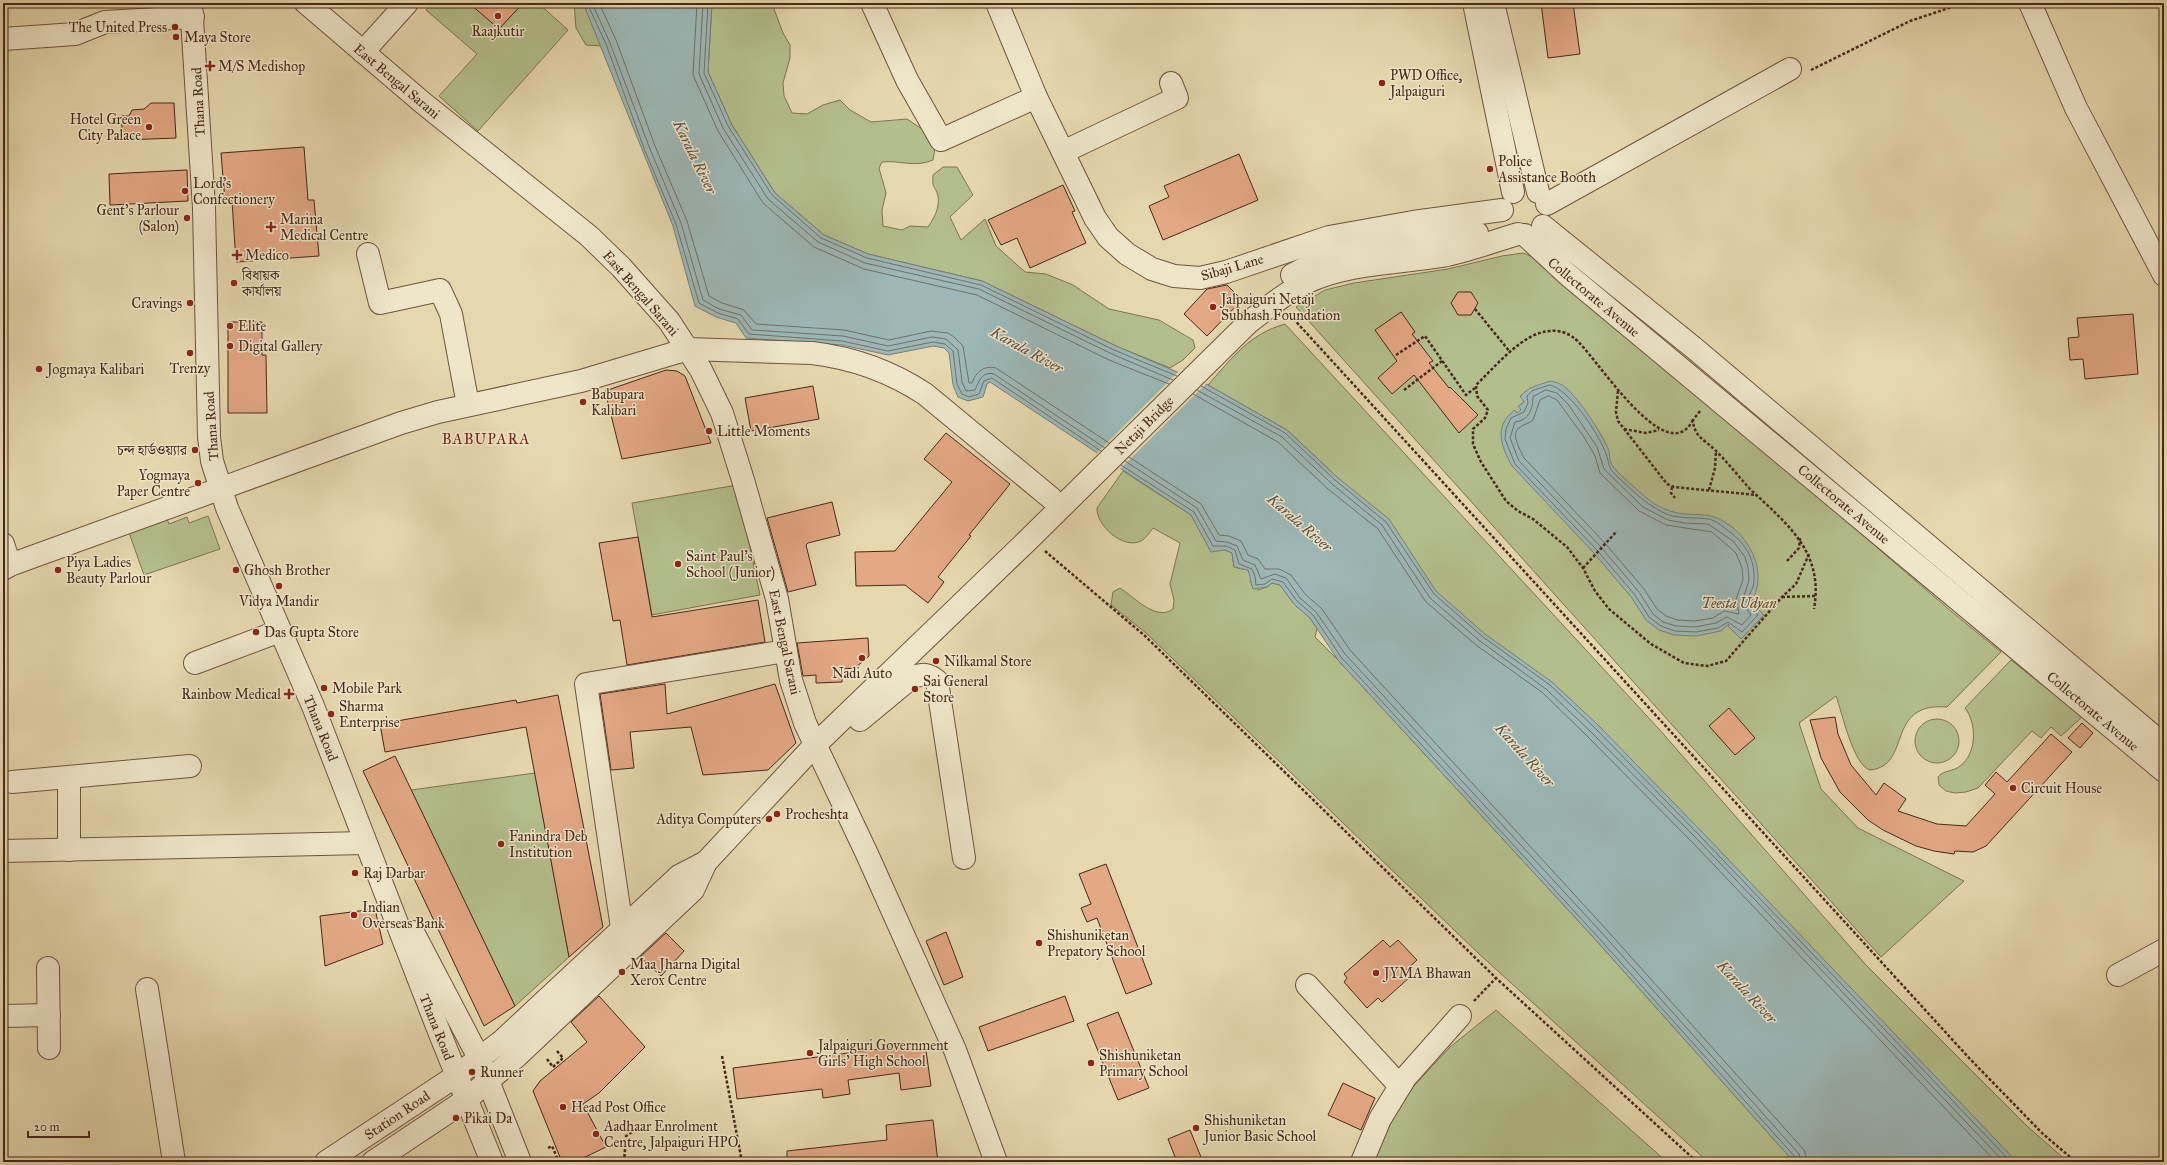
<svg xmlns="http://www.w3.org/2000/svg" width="2167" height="1165" viewBox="0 0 2167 1165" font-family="'IM FELL Great Primer','Noto Serif Bengali',serif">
<rect width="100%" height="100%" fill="#e6d8ae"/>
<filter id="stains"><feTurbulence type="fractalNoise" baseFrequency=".005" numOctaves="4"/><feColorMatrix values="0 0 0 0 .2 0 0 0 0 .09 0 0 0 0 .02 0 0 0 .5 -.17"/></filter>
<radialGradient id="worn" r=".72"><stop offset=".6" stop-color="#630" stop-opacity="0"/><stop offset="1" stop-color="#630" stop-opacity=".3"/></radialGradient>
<g fill="#b3bf8b" stroke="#7d7452">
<path d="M432 3H469L499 29 523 3H538L568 30 478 131 439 96 477 54 426 10Z"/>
<path d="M574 3H583L602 46 586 45 576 28Z"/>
<path d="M712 3H775L774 9 783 33 790 45V58L783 83 784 96 792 113 807 114 823 105 840 100 850 110 871 122 907 119 925 131 936 142 933 160C915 168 900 160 882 162L879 168 886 193 882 210 883 226 902 230 910 226 928 227C934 218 940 208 938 196 935 185 932 190 933 175L943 167H957L973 195 950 217 961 240 985 219 996 246 1025 272 1046 274 1073 285 1109 309 1159 320 1193 340 1195 348 1183 360 1170 368 1116 346 982 281 868 254 824 235 775 193 732 125 708 72Z"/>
<path d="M1523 253 1533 257 1694 390 1952 612 2001 652 1947 707C1884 702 1913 766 1870 770 1853 765 1842 712 1836 696L1799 723 1821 789 1858 828 1964 881 1881 957 1296 307 1325 290 1354 283 1448 269 1502 256Z"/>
<path d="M1285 324 1658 728 1866 965 2027 1126 2068 1162H1976L1508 667 1344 500 1337 477 1287 430 1208 385C1232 358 1249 334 1285 324Z"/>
<path d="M1123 471 1191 515 1211 551 1225 550 1232 553 1234 567 1248 570 1251 577 1250 582 1258 590 1267 587 1272 583 1280 585 1294 604 1310 618 1317 628 1315 637 1338 660 1594 938 1794 1162H1708L1478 953 1146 633 1111 605 1113 592 1120 588C1133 596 1156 622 1173 609L1174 600 1170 584 1180 543 1153 528C1150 532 1145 539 1141 541 1123 550 1096 525 1097 508Z"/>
<path d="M737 485 760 595 652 615 632 503Z"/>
<path d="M165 514 169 524 187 517 189 523 208 516 220 549 144 575 127 527Z"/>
<path d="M2011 660 2082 717 2061 736 2051 727 2041 738 2032 731 1978 788 1966 792 1955 793 1946 791 1939 785 1938 777C1943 770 1953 772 1960 766 1977 754 1977 723 1965 708Z"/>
<circle cx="1937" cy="741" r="22"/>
<path d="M535 773 569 957 515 1006 411 790Z"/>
<path d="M1496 1010 1667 1162H1369L1398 1103 1450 1047Z"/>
</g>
<g fill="#9cb7b6" stroke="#7a7e77">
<path d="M583 3H712L708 72 732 125 775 193 824 235 868 254 982 281 1116 346 1208 385 1287 430 1337 477 1389 519 1436 591 1485 634 1552 682 1598 725 1704 834 2017 1162H1794L1594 938 1338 660 1310 618 1294 604 1280 585 1272 583 1267 587 1253 589C1250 582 1251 577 1248 570L1234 567 1232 553 1225 550 1211 552 1191 515 990 382 987 384 983 397 968 401 958 397 953 385 949 353 944 348 933 346 888 355 842 345 746 338 736 323 716 317 695 306 673 226Z"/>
<path d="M1550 381C1556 382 1562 384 1566 388 1579 399 1603 435 1609 451 1610 455 1609 459 1611 463 1614 471 1640 492 1648 499 1657 507 1674 514 1687 514 1694 515 1704 514 1711 516 1745 526 1771 570 1751 602L1764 615 1741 639 1728 626 1729 624 1721 631 1696 636 1674 635 1659 630 1646 620 1632 598 1593 552 1512 466C1501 446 1493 426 1515 410L1517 413 1521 410 1518 406 1524 402 1520 396 1530 388Z"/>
</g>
<path fill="#e6d8ae" d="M1180 370 1208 382 1119 470 1095 455Z"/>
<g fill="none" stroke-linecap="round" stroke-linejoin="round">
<g stroke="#727068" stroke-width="1">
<path d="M587 3 606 44 645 151 676 224 699 303 718 313 738 319 749 334 842 341 888 351 933 342 945 344 953 351 957 384 962 394 969 397 979 394 984 381 992 378 1101 451"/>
<path d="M592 3 610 43 650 149 681 223 703 300 719 309 741 315 752 330 843 336 888 346 932 337 946 339 958 350 962 382 966 391 975 390C979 381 982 371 994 374L1105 448"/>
<path d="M599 3 616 40 655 146 687 221 709 296 722 303 744 310 756 324 844 330 889 340 931 331 948 333 954 337 963 346 969 383H972C976 372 984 365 996 368L1109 443"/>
<path d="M697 3 693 75 718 131 763 203 814 247 864 269 977 295 1109 360 1169 384"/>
<path d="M703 3 699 74 723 128 768 199 818 242 865 263 979 289 1112 354 1173 380"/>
<path d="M708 3 704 73 728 126 772 195 821 238 867 258 981 285 1114 350 1177 376"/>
<path d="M1550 385C1570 390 1597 432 1605 451 1611 466 1606 467 1620 479 1635 493 1650 508 1669 515 1682 519 1695 517 1708 519 1715 520 1721 525 1726 529 1744 542 1755 557 1754 580 1754 589 1748 595 1747 602L1758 615 1742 632 1728 622 1718 628 1696 632 1675 631 1661 626 1649 617 1635 595 1596 549 1515 464 1505 439 1506 429 1511 418 1524 412 1528 403 1527 396 1532 391Z"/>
<path d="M1201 386 1285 433 1335 480 1386 522 1434 594 1483 637 1550 685 1595 728 1701 837 2011 1162"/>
<path d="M1197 390 1282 437 1332 484 1382 525 1430 598 1480 641 1546 689 1591 732 1698 840 2004 1162"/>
<path d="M1546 390 1557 393 1568 404 1597 447 1604 469 1643 507 1668 520 1684 523 1708 524 1733 541 1745 557 1748 567 1749 580 1742 603 1751 615 1742 625 1727 617 1716 623 1695 627 1676 626 1663 622 1653 614 1639 592 1600 546 1519 461 1510 438 1515 422C1529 420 1533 409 1533 397Z"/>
<path d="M1193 394 1278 442 1328 489 1378 529 1426 602 1476 645 1543 693 1587 736 1694 844 1996 1162"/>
<path d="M1549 396 1557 400 1584 437 1595 456 1600 473 1639 511 1666 525 1712 532 1736 553 1742 568 1743 580 1736 599 1739 614 1724 611 1713 618 1695 621 1677 620 1666 616 1657 609 1644 589 1604 542 1524 458C1521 451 1510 434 1519 428 1523 424 1529 424 1533 420L1540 400Z"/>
<path d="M1129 457 1201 504 1219 535 1229 536 1241 541 1248 555 1258 559 1265 569H1279L1291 575 1305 594 1322 609 1350 650 1605 928 1804 1150 1808 1162"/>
<path d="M1125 461 1197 508 1216 541 1227 542 1237 546 1243 560 1255 565 1261 579 1275 574 1286 578 1300 598 1316 612 1345 654 1601 932 1799 1154 1802 1162"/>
<path d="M1121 465 1194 512 1213 546H1226L1235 550 1239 564 1252 569 1255 576 1256 585 1265 584 1272 579 1283 582 1297 601 1313 615 1341 657 1597 936 1796 1158 1797 1162"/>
</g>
</g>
<g fill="#e3a884" stroke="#472819">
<path d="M469 3H523L499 29Z"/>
<path d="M1541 3H1573L1580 54 1548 58Z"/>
<path d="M151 103H174L176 138 123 140 121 116H129L132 110 144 109Z"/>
<path d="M304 147 308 200H314L319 256 236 262 232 201 225 202 221 153Z"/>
<path d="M1239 154 1258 200 1163 240 1149 206 1169 197 1164 186Z"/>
<path d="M187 170 188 201 110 205 109 174Z"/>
<path d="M1063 185 1075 211 1072 212 1086 243 1030 268 1017 238 1001 245 988 220Z"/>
<path d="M1227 285 1242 300 1207 336 1184 314 1207 289Z"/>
<path d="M1458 292H1471L1478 303 1471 315H1458L1451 303Z"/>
<path d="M1401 312 1415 332 1412 334 1433 361 1429 363 1449 388 1450 387 1478 415 1459 433 1414 375 1392 394 1378 378 1397 361 1375 330Z"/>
<path d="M2133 314 2138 374 2085 379 2083 359 2070 360 2068 338 2079 337 2077 318Z"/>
<path d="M228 322H262V355H266L267 413H228Z"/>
<path d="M666 370 677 371 685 376 711 443 622 459 605 391Z"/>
<path d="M813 386 819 419 751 431 745 398Z"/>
<path d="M946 433 1010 484 969 535 971 536 938 577 944 582 928 603 905 585 856 586 855 552 895 551 952 482 924 459Z"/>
<path d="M832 502 840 535 808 543 806 545 816 585 788 592 767 518Z"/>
<path d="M638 537 652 617 758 600 765 642 627 665 620 620 613 621 599 543Z"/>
<path d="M868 638 869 656 855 668 842 669V682L816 683V675L803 676 797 643Z"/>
<path d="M665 684 667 714 775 684 796 743 768 770 703 775 691 727 630 732 634 768 611 770 600 694Z"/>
<path d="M558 695 603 927 569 957 526 727 385 752 380 724 516 700 517 703Z"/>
<path d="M1729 708 1755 738 1735 755 1709 726Z"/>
<path d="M1835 717 1838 734 1851 765 1876 795 1884 783 1906 799 1898 811 1937 824 1966 826 1995 794 1985 785 1996 772 2007 782 2051 734 2072 752 1986 846 1973 852 1955 851 1954 854 1934 851 1916 846 1883 830 1868 820 1840 792 1821 758 1810 720Z"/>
<path d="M2082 723 2093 733 2080 748 2068 738Z"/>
<path d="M395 756 515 1006 484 1026 363 771Z"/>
<path d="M1106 864 1152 984 1126 994 1097 918 1087 922 1081 908 1091 904 1079 874Z"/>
<path d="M375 909 383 944 325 966 320 916Z"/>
<path d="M946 932 963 977 944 985 926 941Z"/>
<path d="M666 933 684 951 661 976 640 957Z"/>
<path d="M1383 940 1390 947 1398 940 1417 960 1405 971 1410 977 1382 1002 1378 998 1367 1008 1344 982 1347 978 1344 974Z"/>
<path d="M599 996 645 1047 599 1093 583 1104 606 1147 575 1162H562L533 1091 540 1081 587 1042 571 1022Z"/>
<path d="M1065 996 1074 1021 988 1051 979 1027Z"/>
<path d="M1118 1012 1149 1088 1118 1100 1087 1024Z"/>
<path d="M925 1043 931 1086 901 1090 899 1073 848 1080 850 1094 823 1098 822 1089 737 1099 733 1068Z"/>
<path d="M1343 1083 1375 1098 1361 1130 1328 1115Z"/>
<path d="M933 1120 938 1162H787V1151L887 1140 886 1125Z"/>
<path d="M1190 1130 1203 1162H1177L1168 1139Z"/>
</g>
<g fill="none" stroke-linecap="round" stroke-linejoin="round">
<g stroke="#6f543e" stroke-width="24">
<g id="minor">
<path d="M191 3 204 208 209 437 212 461 227 508 313 706 440 1034 492 1162"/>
<path d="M306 3 423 103 589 236 621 267 669 321 701 370 722 413 743 480 777 599 791 680 805 723 867 854 955 1050 996 1162"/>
<path d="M872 3 907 80 941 140 1036 97"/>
<path d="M997 3 1036 97 1095 218 1108 237 1127 254 1152 269 1174 276 1200 278 1226 272 1329 237 1413 222 1502 210"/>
<path d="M1474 3 1513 192"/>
<path d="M1493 3 1538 192"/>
<path d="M2030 3 2076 108 2164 275"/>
<path d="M3 39 75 34 105 22 193 17"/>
<path d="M363 52 407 3"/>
<path d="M1063 152 1177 98 1171 83"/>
<path d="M1547 204 1790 69"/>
<path d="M1543 226 1694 348 2164 745"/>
<path d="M1525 235 1567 274 2164 771"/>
<path d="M368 254 380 303 440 290 451 314 468 405"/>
<path d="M1292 275 1320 260 1346 253 1477 233"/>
<path d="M3 544 10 565"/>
<path d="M3 569 10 565 401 423 438 412 581 381 688 349 812 353C854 358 890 371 925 394L1051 498"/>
<path d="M195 663 280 631"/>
<path d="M860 720 912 677C923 674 928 673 937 681L964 858"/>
<path d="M69 777V850"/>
<path d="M12 782 190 766"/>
<path d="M3 851 365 843"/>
<path d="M622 928 586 684 786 651"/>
<path d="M413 932 479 1058 520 1162"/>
<path d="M48 968 49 1048"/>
<path d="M2118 975 2164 950"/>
<path d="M1307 985 1400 1086"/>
<path d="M147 989 174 1162"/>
<path d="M3 1016 49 1015"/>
<path d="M326 1162 456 1076 502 1041 679 876 706 862"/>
<path d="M373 1162 466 1100 517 1056 693 890 706 862 815 745 1030 538 1248 323C1272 304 1296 284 1325 275 1363 263 1404 262 1442 256 1468 251 1494 241 1518 234"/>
<path d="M1362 1162 1380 1119 1405 1078 1460 1016"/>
</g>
</g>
<g stroke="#472819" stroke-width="2.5" stroke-dasharray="3 2" stroke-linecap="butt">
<path d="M1811 70 1910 21 1964 3"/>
<path d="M1475 309 1510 352"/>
<path d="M1290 315 1970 1059 2043 1134 2076 1162"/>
<path d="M1396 355 1425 336 1466 395 1475 388"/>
<path d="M1404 390 1442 361"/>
<path d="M1618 391 1616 412 1618 421 1667 484 1674 487 1756 495"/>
<path d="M1700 411 1693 420C1694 438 1706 440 1717 452 1729 464 1739 477 1750 489 1788 525 1824 552 1814 609"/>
<path d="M1693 420C1666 473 1593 351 1574 338 1568 333 1559 330 1551 331 1524 331 1495 367 1476 385L1477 396 1488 410 1485 418 1473 429V444L1481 462 1506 501 1518 511 1533 519 1567 547 1583 568 1595 591 1609 609 1651 644 1684 663 1707 666 1726 661 1782 597 1796 584 1809 554"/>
<path d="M1624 429 1646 433 1659 430"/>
<path d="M1672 487 1671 493 1675 498"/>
<path d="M1709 490 1715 468 1716 451"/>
<path d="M1045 551 1145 636 1496 978 1697 1162"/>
<path d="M1787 561 1799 548 1800 538"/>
<path d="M1583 568 1617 531"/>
<path d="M1782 597 1816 596"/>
<path d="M1474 1001 1496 978"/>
<path d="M557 1051 563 1058"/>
<path d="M722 1056 742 1162"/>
<path d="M547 1059 553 1067 562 1059 565 1060"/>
<path d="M548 1148 552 1146 559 1162"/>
<path d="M624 1162 626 1136 638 1128"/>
</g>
<use href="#minor" stroke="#efe6ca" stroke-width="22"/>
</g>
<g fill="#8f2418" stroke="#efe6ca" stroke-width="1.5">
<circle cx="498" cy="16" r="4"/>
<circle cx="175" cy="27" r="4"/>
<circle cx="176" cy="37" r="4"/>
<path d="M208 60h4v4h4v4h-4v4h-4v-4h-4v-4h4z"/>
<circle cx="1382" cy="83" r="4"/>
<circle cx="149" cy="127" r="4"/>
<circle cx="1490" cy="169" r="4"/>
<circle cx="185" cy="191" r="4"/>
<circle cx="187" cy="218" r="4"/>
<path d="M269 221h4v4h4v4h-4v4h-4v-4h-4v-4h4z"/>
<path d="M235 249h4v4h4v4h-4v4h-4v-4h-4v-4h4z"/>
<circle cx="234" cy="283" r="4"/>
<circle cx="190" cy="303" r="4"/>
<circle cx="1213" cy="307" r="4"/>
<circle cx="230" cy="326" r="4"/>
<circle cx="230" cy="346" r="4"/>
<circle cx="190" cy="353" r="4"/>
<circle cx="39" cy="369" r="4"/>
<circle cx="583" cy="402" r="4"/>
<circle cx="709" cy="431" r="4"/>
<circle cx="195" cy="450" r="4"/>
<circle cx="198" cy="483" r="4"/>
<circle cx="678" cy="564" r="4"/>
<circle cx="58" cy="570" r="4"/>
<circle cx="236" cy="570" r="4"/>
<circle cx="279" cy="586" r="4"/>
<circle cx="256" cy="632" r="4"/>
<circle cx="862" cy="658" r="4"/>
<circle cx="936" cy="661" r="4"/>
<circle cx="324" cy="688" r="4"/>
<circle cx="915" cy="689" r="4"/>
<path d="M287 688h4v4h4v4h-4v4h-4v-4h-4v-4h4z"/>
<circle cx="331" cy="714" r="4"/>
<circle cx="2013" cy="788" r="4"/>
<circle cx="777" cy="814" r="4"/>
<circle cx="769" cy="819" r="4"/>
<circle cx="501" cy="844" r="4"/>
<circle cx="355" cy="873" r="4"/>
<circle cx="354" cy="915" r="4"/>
<circle cx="1039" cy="943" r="4"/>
<circle cx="622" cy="972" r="4"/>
<circle cx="1376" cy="973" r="4"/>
<circle cx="810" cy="1053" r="4"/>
<circle cx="1091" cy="1063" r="4"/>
<circle cx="472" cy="1072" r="4"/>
<circle cx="563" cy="1107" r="4"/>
<circle cx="456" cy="1118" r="4"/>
<circle cx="1196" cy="1128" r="4"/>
<circle cx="596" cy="1134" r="4"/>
</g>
<g text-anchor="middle" stroke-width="3" stroke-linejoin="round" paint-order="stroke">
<g font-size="14" fill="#472819" stroke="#efe6ca" text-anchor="start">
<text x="167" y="32" text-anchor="end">The United Press</text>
<text x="498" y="36" text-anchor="middle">Raajkutir</text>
<text x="184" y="42">Maya Store</text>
<text x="218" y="71">M/S Medishop</text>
<text x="1390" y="80">PWD Office,<tspan x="1390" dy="16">Jalpaiguri</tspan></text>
<text x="141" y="124" text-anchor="end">Hotel Green<tspan x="141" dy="16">City Palace</tspan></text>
<text x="1498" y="166">Police<tspan x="1498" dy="16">Assistance Booth</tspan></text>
<text x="193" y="188">Lord's<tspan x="193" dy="16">Confectionery</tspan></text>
<text x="179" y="215" text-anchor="end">Gent's Parlour<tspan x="179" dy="16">(Salon)</tspan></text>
<text x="280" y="224">Marina<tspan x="280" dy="16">Medical Centre</tspan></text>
<text x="245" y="260">Medico</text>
<text x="242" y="280">বিধায়ক<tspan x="242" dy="16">কার্যালয়</tspan></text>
<text x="1221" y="304">Jalpaiguri Netaji<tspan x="1221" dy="16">Subhash Foundation</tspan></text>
<text x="182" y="308" text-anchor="end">Cravings</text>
<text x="238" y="331">Elite</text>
<text x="238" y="351">Digital Gallery</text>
<text x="190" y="373" text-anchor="middle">Trenzy</text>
<text x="47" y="374">Jogmaya Kalibari</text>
<text x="591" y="399">Babupara<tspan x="591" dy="16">Kalibari</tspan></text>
<text x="717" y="436">Little Moments</text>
<text x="187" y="455" text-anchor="end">চন্দ হার্ডওয়্যার</text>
<text x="190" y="480" text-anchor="end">Yogmaya<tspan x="190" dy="16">Paper Centre</tspan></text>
<text x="686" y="561">Saint Paul's<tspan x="686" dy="16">School (Junior)</tspan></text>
<text x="66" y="567">Piya Ladies<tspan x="66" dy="16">Beauty Parlour</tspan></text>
<text x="244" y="575">Ghosh Brother</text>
<text x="279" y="606" text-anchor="middle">Vidya Mandir</text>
<text x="264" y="637">Das Gupta Store</text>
<text x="944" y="666">Nilkamal Store</text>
<text x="862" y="678" text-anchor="middle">Nadi Auto</text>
<text x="923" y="686">Sai General<tspan x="923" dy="16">Store</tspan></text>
<text x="332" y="693">Mobile Park</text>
<text x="281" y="699" text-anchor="end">Rainbow Medical</text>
<text x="339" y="711">Sharma<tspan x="339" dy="16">Enterprise</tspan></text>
<text x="2021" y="793">Circuit House</text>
<text x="785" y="819">Procheshta</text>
<text x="761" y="824" text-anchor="end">Aditya Computers</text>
<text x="509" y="841">Fanindra Deb<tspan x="509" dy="16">Institution</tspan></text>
<text x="363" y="878">Raj Darbar</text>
<text x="362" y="912">Indian<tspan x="362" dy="16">Overseas Bank</tspan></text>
<text x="1047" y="940">Shishuniketan<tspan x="1047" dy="16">Prepatory School</tspan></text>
<text x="630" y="969">Maa Jharna Digital<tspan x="630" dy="16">Xerox Centre</tspan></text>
<text x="1384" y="978">JYMA Bhawan</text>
<text x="818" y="1050">Jalpaiguri Government<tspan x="818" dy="16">Girls' High School</tspan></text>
<text x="1099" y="1060">Shishuniketan<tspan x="1099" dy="16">Primary School</tspan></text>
<text x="480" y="1077">Runner</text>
<text x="571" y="1112">Head Post Office</text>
<text x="464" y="1123">Pikai Da</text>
<text x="1204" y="1125">Shishuniketan<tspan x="1204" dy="16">Junior Basic School</tspan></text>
<text x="604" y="1131">Aadhaar Enrolment<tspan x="604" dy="16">Centre, Jalpaiguri HPO</tspan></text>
</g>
<g font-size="14" fill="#472819" stroke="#efe6ca">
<text transform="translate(397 81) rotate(40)" y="5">East Bengal Sarani</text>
<text transform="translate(198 102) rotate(-93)" y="5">Thana Road</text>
<text transform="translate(1232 267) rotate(-16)" y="5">Sibaji Lane</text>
<text transform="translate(641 293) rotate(49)" y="5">East Bengal Sarani</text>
<text transform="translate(1594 297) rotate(40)" y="5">Collectorate Avenue</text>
<text transform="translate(1144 425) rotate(-45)" y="5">Netaji Bridge</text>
<text transform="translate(211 426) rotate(-94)" y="5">Thana Road</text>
<text transform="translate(1844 504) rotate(40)" y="5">Collectorate Avenue</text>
<text transform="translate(785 642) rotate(78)" y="5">East Bengal Sarani</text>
<text transform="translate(2093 711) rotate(40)" y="5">Collectorate Avenue</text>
<text transform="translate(321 728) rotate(68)" y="5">Thana Road</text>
<text transform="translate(437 1027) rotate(68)" y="5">Thana Road</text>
<text transform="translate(397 1115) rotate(-34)" y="5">Station Road</text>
</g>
<g font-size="14" font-style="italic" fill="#5d4630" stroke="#efe6ca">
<text x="1739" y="608">Teesta Udyan</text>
</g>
<g font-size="15" font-style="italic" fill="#5c4c40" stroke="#efe6ca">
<text transform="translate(695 157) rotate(64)" y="5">Karala River</text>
<text transform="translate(1027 350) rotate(29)" y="5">Karala River</text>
<text transform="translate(1300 523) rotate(41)" y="5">Karala River</text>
<text transform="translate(1525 755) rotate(48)" y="5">Karala River</text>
<text transform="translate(1747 992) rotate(47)" y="5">Karala River</text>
</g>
<g font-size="15" letter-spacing="1" fill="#7a1f14" stroke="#efe6ca">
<text x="486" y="444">BABUPARA</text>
</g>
</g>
<rect width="2167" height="1165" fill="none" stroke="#e6d8ae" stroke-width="16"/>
<rect x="4" y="4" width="2159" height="1157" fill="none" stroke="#472819" stroke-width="2"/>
<rect x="8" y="8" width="2151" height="1149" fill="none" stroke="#472819"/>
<path d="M28 1131v6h61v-6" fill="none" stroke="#472819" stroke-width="2"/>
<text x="34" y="1131" font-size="12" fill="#472819" stroke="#efe6ca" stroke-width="3" paint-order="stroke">20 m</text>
<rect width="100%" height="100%" filter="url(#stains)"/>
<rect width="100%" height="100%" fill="url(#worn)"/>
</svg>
